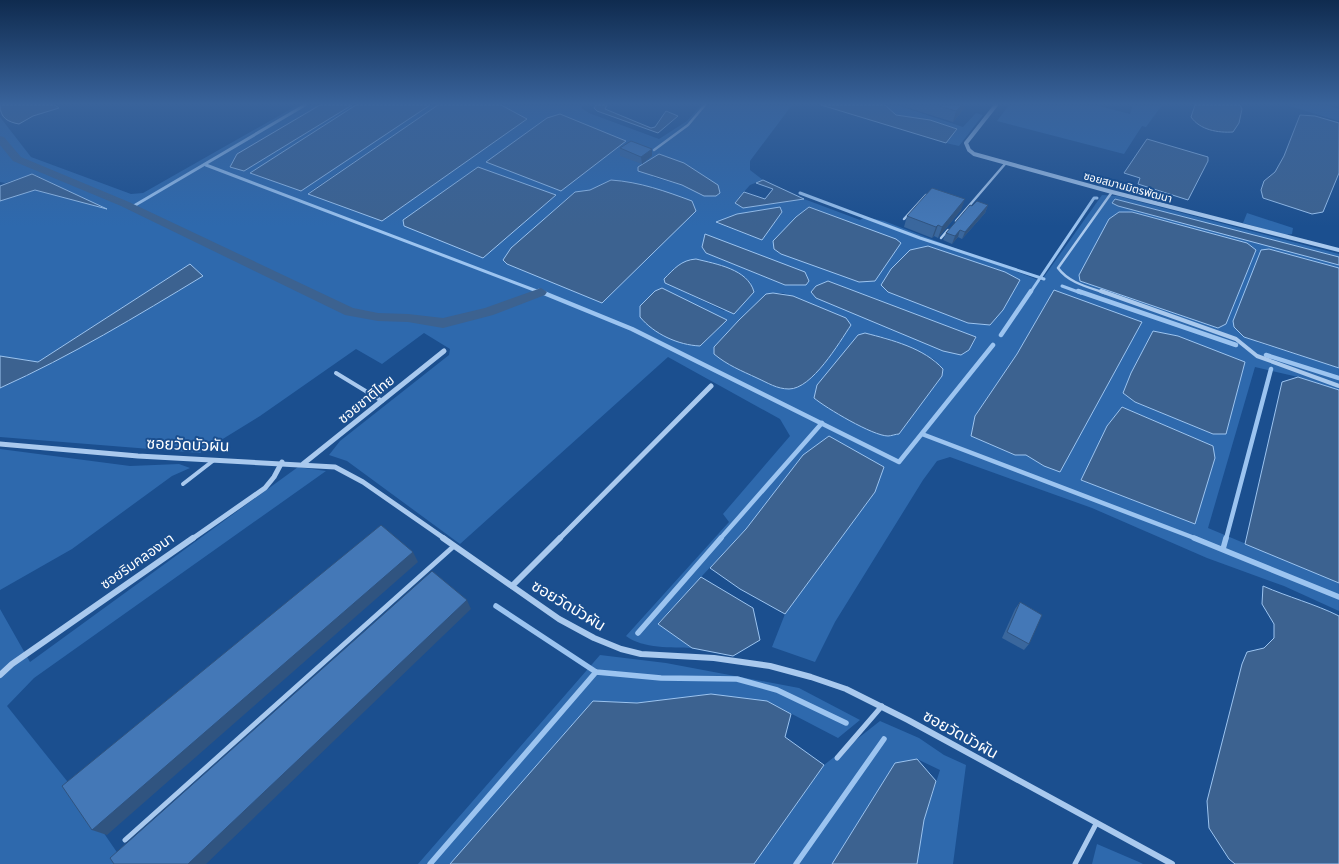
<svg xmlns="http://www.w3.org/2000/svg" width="1339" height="864" viewBox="0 0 1339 864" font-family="Montserrat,'Noto Sans Thai',sans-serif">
<rect width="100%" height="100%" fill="#1b4f8f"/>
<g fill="#2e69ad" fill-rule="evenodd">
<path d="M298 105H320L237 154 230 167 244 171 352 105H356L250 173 301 191 430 105H438L308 193 382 221 527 119 501 105H583L581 108 589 113 659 139 687 121 701 105H792L750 161V170L763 180 750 185 735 202 743 208 804 199 860 220 865 217 884 221 1041 281 1102 195 1117 196 1339 254V257L1115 199 1112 203 1339 265V268L1269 249 1257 342 1339 368V390L1298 377 1255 367 1208 528 1339 583V611L1284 586 1207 558 1092 508 950 457 937 461 923 480 835 622 815 662 772 647 785 614 875 492 803 455 746 529 658 623 692 648C672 647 643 649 626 636L729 522 723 514 790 436 780 419 668 357 460 544 347 461 329 455 340 441 449 355 450 349 424 333 382 364 356 349 260 416 200 453 0 437V388C71 356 137 316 203 276L190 264 38 362 0 356V201L35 190 104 208 33 174 5 183 0 182V117L31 157 131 194 143 193ZM547 118 561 191 487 162ZM660 154 704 196 682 185 653 177 650 161ZM611 180 512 265 507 264 504 260 511 248 575 192 590 190ZM782 212 762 240 717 223ZM1132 212 1246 243 1256 250 1226 324 1218 328 1080 281ZM706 234 785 285 706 253 702 247ZM928 246 1005 272 1020 280 1003 310ZM714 263 742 275 751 283 724 311 666 283 664 279ZM828 281 975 337 976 338 969 350 816 286ZM1054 290 1044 466 1026 454 1015 455 972 436 975 416 1017 354ZM783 293 846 318 851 325C839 343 812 389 789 389 777 389 768 383 757 378 742 371 727 365 714 354V347L766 294ZM883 337 910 347 935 360 942 376 899 434ZM1123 393 1226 434H1213L1135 402ZM1122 407 1213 446 1195 524 1081 480Z"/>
<path d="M885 105H897L963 127 976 113 983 115 959 146 946 143 957 130 930 120 896 115Z"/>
<path d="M1009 105H1095L1130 114 1133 105H1162L1146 127 1142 126 1124 154 997 121Z"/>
<path d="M1286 105H1326L1339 109V121Z"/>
<path d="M1247 213 1293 228 1292 234 1285 235 1243 223Z"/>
<path d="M0 449 130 466 179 464 190 468 172 476 72 549 0 590Z"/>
<path d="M298 467 326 471 34 678 7 706 75 791 125 864H0V609L30 662Z"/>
<path d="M600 655 666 663 799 688 860 720 838 738 767 701 711 694 637 703 593 701 450 864H418Z"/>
<path d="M880 721 919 738 944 755 966 765 953 864H917L924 820 940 770 917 759 895 763 832 864H754L824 765Z"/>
<path d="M1097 844 1139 862 1143 864H1092Z"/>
</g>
<g fill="#3c6290" stroke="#9cc4f0">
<path d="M0 105H55L59 108 33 116 19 124C8 122 0 118 0 105Z"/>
<path d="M320 105H352L244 171 230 167 237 154Z"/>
<path d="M356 105H430L301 191 250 173Z"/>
<path d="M438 105H501L527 119 382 221 308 194Z"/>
<path d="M596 105H607L605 109 651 128 655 127 666 111 678 116 658 133 597 111 594 108Z"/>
<path d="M821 105H885L896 115 930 120 957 129 946 143Z"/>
<path d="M1195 105H1240L1242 109 1239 123 1233 132C1218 133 1200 130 1191 117Z"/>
<path d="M560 114 626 141 561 191 486 162 547 118Z"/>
<path d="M1300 115 1315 116 1339 123V173L1323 212 1312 214 1263 198 1261 190 1264 181 1275 172 1284 156Z"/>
<path d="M1147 139 1208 157V161L1188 200 1138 184 1140 178 1124 173Z"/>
<path d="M659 154 684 163 718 185 720 193 716 196H704L682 185 638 171V167Z"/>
<path d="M478 167 556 195 483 258 404 226 403 220Z"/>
<path d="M32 174 107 209 35 190 0 201V186Z"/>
<path d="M611 180C640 182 665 191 692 201L696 211 602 303 507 264 503 260 511 248 575 192 590 190Z"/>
<path d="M763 180 804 199 743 208 735 203 744 192 765 199 773 189 756 183Z"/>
<path d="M1115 199 1339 257V265L1118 206 1112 203Z"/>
<path d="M780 207 782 212 762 240 716 222 737 214Z"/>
<path d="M809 207 896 239 901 243 875 281 859 282 781 254 774 249 773 241 796 217Z"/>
<path d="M1119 212H1132L1247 243 1256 250 1226 324 1218 328 1080 281 1079 275 1109 219Z"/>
<path d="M705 234 805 272 809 281 806 285H785L706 253 702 247Z"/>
<path d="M928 246 1005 272 1020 280 1003 310 990 325 968 323 888 292 881 285 891 269 910 250Z"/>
<path d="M1269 249 1339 268V368L1244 337 1234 327 1233 321 1261 250Z"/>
<path d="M696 259C716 264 748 269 754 292L734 314 665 283 664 279C674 269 681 260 696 259Z"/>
<path d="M190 264 203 276C137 316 71 356 0 388V356L38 362Z"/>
<path d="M828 281 976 337 969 350 961 355 943 351 816 298 811 292 816 286Z"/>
<path d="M662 288 727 320 700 346C678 345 654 334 640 317V306L655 291Z"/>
<path d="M1054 290 1142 322 1060 472 1044 466 1026 455H1015L971 436 975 416 1017 354Z"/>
<path d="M773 293 793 296 846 318 851 325C839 343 812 389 789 389 777 389 768 383 757 378 742 371 727 365 714 354V347L739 320 766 294Z"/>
<path d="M1153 331 1178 336 1245 362 1226 434H1213L1135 402 1123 393 1131 373Z"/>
<path d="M865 333C892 340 924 348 943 369L942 376 899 434C896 434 891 436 888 436 873 436 826 408 814 398L817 385 858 335Z"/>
<path d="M1298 377 1339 390V583L1245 544 1282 382Z"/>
<path d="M1122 407 1213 446 1215 458 1195 524 1081 480 1107 426Z"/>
<path d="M829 436 884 467 875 492 785 614 740 589 710 568 746 529 803 455Z"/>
<path d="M701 577 753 608 760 640 733 656 692 648 658 624Z"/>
<path d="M1263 586C1288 597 1315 604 1339 616V864H1235L1229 859 1209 828 1207 801 1242 664 1247 652 1264 648 1274 638V624L1262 604Z"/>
<path d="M711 694 767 701 791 714 785 737 824 765 754 864H450L593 701 637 703Z"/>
<path d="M917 759 936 781 924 820 917 864H832L895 763Z"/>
</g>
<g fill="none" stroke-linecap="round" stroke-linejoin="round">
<g stroke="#9cc4f0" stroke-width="3">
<path d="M206 165 542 293"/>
<path d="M800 193 920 238 1044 279"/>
<path d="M132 207 305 105"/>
<path d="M1062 286 1081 293"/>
<path d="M1030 293 1094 198H1097"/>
</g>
<g stroke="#9cc4f0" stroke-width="4.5">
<path d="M539 291 632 329 899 462 993 345"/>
<path d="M1078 291 1236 345"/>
<path d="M1001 335 1031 291"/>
<path d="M1266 355 1339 378"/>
<path d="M922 434 1197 539"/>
<path d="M720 539 822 423"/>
<path d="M1226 539 1271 369"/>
</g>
<g stroke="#9cc4f0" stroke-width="5.5">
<path d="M1194 538 1339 597"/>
<path d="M1223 549 1226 538"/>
<path d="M496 606 596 672 661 678 737 679 777 690 846 723"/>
<path d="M638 633 721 538"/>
<path d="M430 864 596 672"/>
<path d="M796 864 884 739"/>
</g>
<path fill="#3c6290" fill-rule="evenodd" d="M0 136 4 137 21 157 129 202 353 308 378 313 408 314 443 318 485 308 541 288 547 292 545 295 493 315 443 328 408 322 378 321 345 315 121 206 13 161 0 145Z"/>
<g stroke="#a9c9ee" stroke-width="2.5">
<path d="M654 150 688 125 705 105"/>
<path d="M904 219 926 195 931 197"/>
<path d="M956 221 1005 164"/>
<path d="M941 238 948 230"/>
<path d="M1105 293C1088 287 1069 283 1058 268L1112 192"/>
</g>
<g stroke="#a9c9ee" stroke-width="4">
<path d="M1101 291 1236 339 1257 356 1339 386"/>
<path d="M336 373 382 401"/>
<path d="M183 484 214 460"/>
</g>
<g stroke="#a9c9ee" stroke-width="5">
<path d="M837 758 882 706"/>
<path d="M125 840 454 546"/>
<path d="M1075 864 1096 824"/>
</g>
<path stroke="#a9c9ee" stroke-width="4" d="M996 105 966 143 969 150 974 154 1112 192 1339 250"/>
<g stroke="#a9c9ee" stroke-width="5">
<path d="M0 444 138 456 335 467 363 482 445 539"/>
<path d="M303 464 444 351"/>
<path d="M192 539 265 488 274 477 282 462"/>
<path d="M559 539 711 386"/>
</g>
<g stroke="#a9c9ee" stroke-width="6">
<path d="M443 538 559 619 594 638 621 649 641 654 714 658 770 666 811 677 846 689 908 720 1172 864"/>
<path d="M512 586 560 538"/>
<path d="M0 675 12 664 193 538"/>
</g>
</g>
<g fill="#3a679d">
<path d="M899 105H967L953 122Z"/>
<path d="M620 148 652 156 642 164 620 156Z"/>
<path d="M988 205 985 213 962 239 958 237 952 244 943 240 946 233 972 206Z"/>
<path d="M961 210 938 238 934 236 932 238 904 227 907 216Z"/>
<path d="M1020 602 1029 644 1024 650 1002 638 1015 609Z"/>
</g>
<g fill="#305480">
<path d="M962 105H967L953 122 956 111Z"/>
<path d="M652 149V156L642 164 641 157Z"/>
<path d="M965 199 961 210 938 238 942 227Z"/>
<path d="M988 205 985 213 962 239 965 232Z"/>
<path d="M938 225 934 236 932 238 936 227Z"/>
<path d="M960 230 958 237 952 244 955 236Z"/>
<path d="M413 552 418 562 107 835 92 830Z"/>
<path d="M467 600 471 609 206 864H188Z"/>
</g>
<g fill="#4478b7" stroke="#305480">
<path d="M936 105H962L956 111Z"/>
<path d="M631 141 652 149 641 157 620 148Z"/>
<path d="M932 188 965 199 942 227 938 225 936 227 907 216Z"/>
<path d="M977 201 988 205 965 232 960 230 955 236 946 233 970 205 972 206Z"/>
<path d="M381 525 413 552 92 830 62 786Z"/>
<path d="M432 571 467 600 188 864H114L110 858Z"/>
<path d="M1020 602 1042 615 1029 644 1007 632Z"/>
</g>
<linearGradient id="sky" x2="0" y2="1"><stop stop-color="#0f2b4f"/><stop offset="0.46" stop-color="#39639b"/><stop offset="1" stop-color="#39639b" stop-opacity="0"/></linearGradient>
<rect width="1339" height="226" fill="url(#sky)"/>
<g text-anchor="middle" stroke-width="4" stroke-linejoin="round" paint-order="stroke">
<g font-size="11" fill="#fff" stroke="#1b4f8f">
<text transform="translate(1128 187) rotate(15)" y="4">ซอยสมานมิตรพัฒนา</text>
</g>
<g font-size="14" fill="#fff" stroke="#1b4f8f">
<text transform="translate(366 399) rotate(-39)" y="5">ซอยชาติไทย</text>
<text transform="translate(137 561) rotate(-35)" y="5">ซอยริมคลองนา</text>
</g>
<g font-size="16" fill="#fff" stroke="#1b4f8f">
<text transform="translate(188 444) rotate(2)" y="6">ซอยวัดบัวผัน</text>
<text transform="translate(569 605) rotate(31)" y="6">ซอยวัดบัวผัน</text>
<text transform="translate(961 734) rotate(29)" y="6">ซอยวัดบัวผัน</text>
</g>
</g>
</svg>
